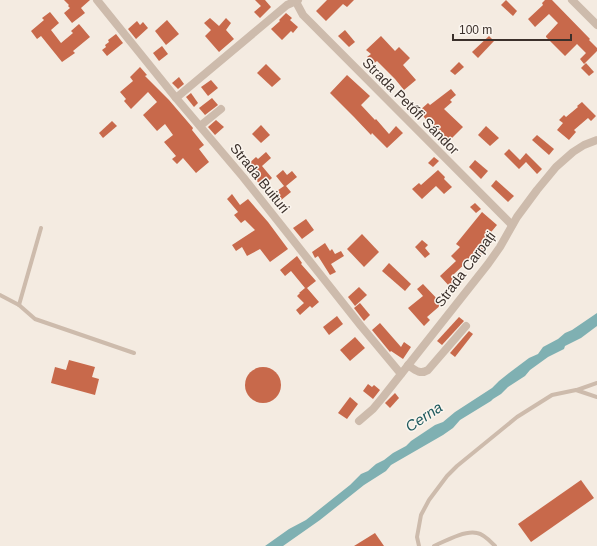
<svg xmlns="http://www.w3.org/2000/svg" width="597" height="546" viewBox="0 0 597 546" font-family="Helvetica,sans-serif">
<rect width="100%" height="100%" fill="#f4ebe1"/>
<path fill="#7fb0b2" d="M597 313V326L581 338 565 346 564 349 548 357 530 370 525 376 508 387 501 394 493 399 491 401 460 420 453 428 443 435 391 465 386 471 364 485 320 520 283 546H265L289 529 306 520 350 485 361 474 368 471 376 464 384 460 393 453 406 446 411 441 435 425 443 422 455 412 492 388 499 381 509 373 529 358 538 354 543 347 558 339 565 333 572 330Z"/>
<g fill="#c8694b">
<path d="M64 0H90L81 8 85 13 72 23 64 13 70 8 68 6 69 5Z"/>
<path d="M255 0H265L271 7 260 18 254 12 261 6Z"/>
<path d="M327 0H354L347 7 343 4 326 21 316 11Z"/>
<path d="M506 0 517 11 513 16 501 5Z"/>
<path d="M545 0H552L590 39 589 40 597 48V51L584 64 580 59 586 53 577 44 565 56 546 37V36L558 23 549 14 535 27 528 19 543 5 542 3Z"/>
<path d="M50 12 59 23 51 30 61 43 73 33 71 31 79 24 90 37 73 51 75 53 62 62 41 36 37 39 31 31 44 20 42 18Z"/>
<path d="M286 13 292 18 290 20 298 27 293 33 291 31 282 40 271 29 280 21 279 20Z"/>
<path d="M210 18 219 26 226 18 231 23 226 30 234 39 219 52 205 36 211 30 204 23Z"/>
<path d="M167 20 179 34 166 45 155 31Z"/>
<path d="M137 21 140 25 143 22 148 28 136 39 128 29Z"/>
<path d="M345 30 355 42 349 47 338 36Z"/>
<path d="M116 34 123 43 107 56 102 50 106 47 105 45 109 42 108 40Z"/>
<path d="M381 36 395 51 399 47 410 58 403 65 416 80 404 90 395 79 377 61 373 64 367 57 371 54 366 50Z"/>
<path d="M489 36 494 41 478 58 472 52Z"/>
<path d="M162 46 168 54 159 61 153 53Z"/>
<path d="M459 62 464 67 455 75 450 71Z"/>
<path d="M586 63 594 72 589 76 581 68Z"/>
<path d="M266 64 281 79 272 87 257 73Z"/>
<path d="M140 67 147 75 145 76 169 100 193 128 192 130 204 145 199 149 209 162 196 173 183 158 177 164 172 159 176 156 164 142 173 135 165 124 157 131 143 115 157 102 148 92 131 109 124 101 126 99 120 92 133 81 130 77Z"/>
<path d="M347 75 370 96 361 105 375 120 376 119 389 134 396 126 403 133 387 148 372 133 371 135 354 117 330 93Z"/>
<path d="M179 77 184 84 178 89 172 83Z"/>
<path d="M211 80 218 88 208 96 201 87Z"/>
<path d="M451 89 456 95 450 100 452 102 444 109 463 127 447 143 441 138 442 137 433 128 419 111 428 103 430 105Z"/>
<path d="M191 93 198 103 194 107 186 97Z"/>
<path d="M212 98 218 105 205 115 199 108Z"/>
<path d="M582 102 596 116 591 121 588 118 574 130 576 132 569 140 557 130 563 123 559 120 564 115 566 117 578 107 577 106Z"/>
<path d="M216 120 224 127 215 135 208 127Z"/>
<path d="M112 121 117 126 103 138 99 133Z"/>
<path d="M261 125 270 135 261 143 252 134Z"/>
<path d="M486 126 499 138 490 146 478 135Z"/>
<path d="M537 135 554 149 549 155 532 140Z"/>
<path d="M509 149 520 160 526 153 542 169 537 174 526 162 519 169 504 154Z"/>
<path d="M266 152 271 158 262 166 272 178 262 187 245 167 256 157 258 159Z"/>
<path d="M434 157 439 161 433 167 428 163Z"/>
<path d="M475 160 488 171 481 179 469 167Z"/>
<path d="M283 170 287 175 292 171 297 177 286 186 291 192 275 205 268 196 273 192 274 193 284 186 276 176Z"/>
<path d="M438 170 445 177 444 179 452 187 444 194 436 186 422 199 412 189 419 183 421 185Z"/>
<path d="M496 180 514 196 508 202 491 186Z"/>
<path d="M232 194 240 205 248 199 268 222 288 249 270 262 260 249 247 256 242 247 236 251 232 245 255 230 245 220 241 223 234 215 238 212 227 199Z"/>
<path d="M475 203 481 209 476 213 470 207Z"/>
<path d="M482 212 497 225 487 237 491 240 481 251 483 253 476 261 472 257 453 275 458 279 450 287 440 276 456 261 451 256 460 247 456 244Z"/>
<path d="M306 219 314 230 302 239 293 228Z"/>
<path d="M362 234 379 252 364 267 347 249Z"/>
<path d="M422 240 428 245 425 248 430 254 425 258 415 247Z"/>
<path d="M325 243 330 251 332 249 335 254 341 251 344 256 331 264 336 272 330 275 318 256 315 258 312 252Z"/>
<path d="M297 256 302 263 301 264 316 281 307 288 319 302 312 308 310 306 300 315 296 310 304 303 297 296 300 293H299L305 288 291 271 285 276 280 270Z"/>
<path d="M389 263 411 284 405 291 382 271Z"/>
<path d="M423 284 442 304 427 317 430 320 424 326 408 308 423 296 417 289Z"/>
<path d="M359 287 367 295 355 306 348 297Z"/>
<path d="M360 303 370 315 364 321 354 308Z"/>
<path d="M337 316 343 324 329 335 323 327Z"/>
<path d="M459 317 464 321 442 345 437 341Z"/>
<path d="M380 323 401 347 404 342 411 347 403 359 391 351 390 352 372 330Z"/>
<path d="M469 331 473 334 455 357 450 353Z"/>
<path d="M355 337 365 348 350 361 340 350Z"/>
<path d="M69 360 95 367 92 377 99 379 95 395 51 383 55 367 66 370Z"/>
<circle cx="263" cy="385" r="18"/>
<path d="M368 384 372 387 374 385 380 390 373 399 363 391Z"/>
<path d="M395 393 399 398 390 408 385 403Z"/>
<path d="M350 397 358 404 347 419 338 413Z"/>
<path d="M581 480 594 498 531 542 518 524Z"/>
<path d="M375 533 384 546H354Z"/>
</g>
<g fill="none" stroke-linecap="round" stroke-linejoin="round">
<g stroke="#cdbbac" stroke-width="4">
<path d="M0 295 19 305 35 319 134 353"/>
<path d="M19 305 41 228"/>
<path d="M577 390 597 383"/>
<path d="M419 546 417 537 421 515 429 500 447 476 457 466 517 417 552 395 576 390 597 397"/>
<path d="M434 546C445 541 465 530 477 533 484 534 490 541 495 546"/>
</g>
<g stroke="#cdbbac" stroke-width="8">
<path d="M97 0 176 98 243 177 361 326 401 374"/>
<path d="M572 0 597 25"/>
<path d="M296 2 303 15 512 225"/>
<path d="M176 98 287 5 298 0"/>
<path d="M200 126 221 109"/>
<path d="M408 365C415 370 420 375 428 370L466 326"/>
<path d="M359 421 373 409 383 397 488 264 500 247 517 217 537 190 556 167 573 152 584 145 597 140"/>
</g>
</g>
<g text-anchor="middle" stroke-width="3" stroke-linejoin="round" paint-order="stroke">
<g font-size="14" fill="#3b302b" stroke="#fbf5ee">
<text transform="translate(411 106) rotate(45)" y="5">Strada Petőfi Sándor</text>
<text transform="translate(260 178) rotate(51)" y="5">Strada Buituri</text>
<text transform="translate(465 269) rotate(-53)" y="5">Strada Carpați</text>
</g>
<g font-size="15" font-style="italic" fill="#1f5a5e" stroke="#fbf5ee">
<text transform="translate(424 417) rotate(-34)" y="5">Cerna</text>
</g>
</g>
<path d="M453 34v6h118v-6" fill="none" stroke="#3b302b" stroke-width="2"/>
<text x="459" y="34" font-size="12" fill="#3b302b" stroke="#fbf5ee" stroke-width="3" paint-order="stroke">100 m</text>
</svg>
